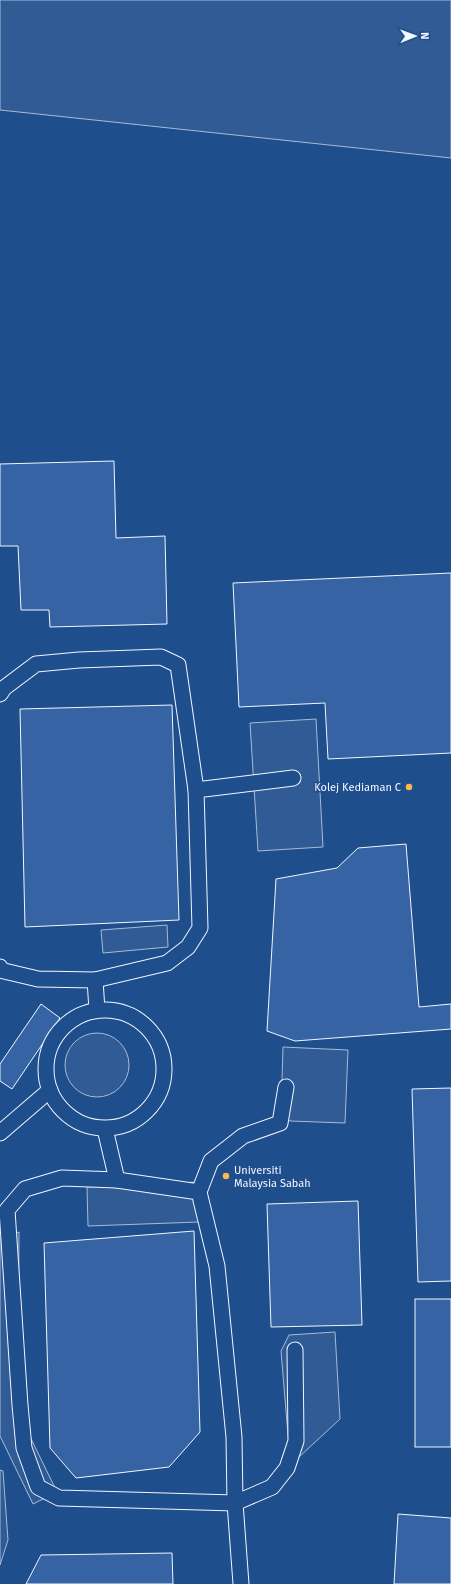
<svg xmlns="http://www.w3.org/2000/svg" width="451" height="1584" viewBox="0 0 451 1584" font-family="'Fira Sans',sans-serif">
<rect width="100%" height="100%" fill="#1f4e8c"/>
<g fill="#305b95" stroke="#a8bbd7">
<path d="M0 0H451V158L0 110Z"/>
<path d="M316 719 323 847 258 851 250 723Z"/>
<path d="M167 925 168 947 103 953 101 930Z"/>
<circle cx="97" cy="1065" r="32"/>
<path d="M283 1047 348 1050 345 1123 290 1121 281 1112Z"/>
<path d="M198 1182 199 1222 88 1226 87 1187Z"/>
<path d="M19 1232 18 1412 57 1492 33 1504 0 1436V1239Z"/>
<path d="M335 1332 340 1419 298 1458 289 1447 281 1351 289 1335Z"/>
<path d="M0 1470 3 1471 8 1540 0 1565Z"/>
</g>
<g fill="#3563a3" stroke="#f2f6ff">
<path d="M114 461 116 538 165 536 167 624 50 627 49 610H21L18 546H0V464Z"/>
<path d="M451 573V753L328 759 325 703 239 707 233 583Z"/>
<path d="M172 705 179 920 25 927 20 709Z"/>
<path d="M406 844 419 1007 451 1004V1029L295 1041 267 1031 276 879 337 868 358 848Z"/>
<path d="M41 1004 60 1018 12 1089 0 1081V1064Z"/>
<path d="M451 1088V1281L418 1282 412 1089Z"/>
<path d="M358 1201 362 1325 271 1327 267 1204Z"/>
<path d="M194 1231 200 1432 169 1467 76 1478 50 1448 44 1243Z"/>
<rect x="415" y="1299" width="36" height="148"/>
<path d="M398 1514 451 1518V1584H394Z"/>
<path d="M172 1553 173 1584H26L41 1555Z"/>
</g>
<g fill="none" stroke-linecap="round" stroke-linejoin="round">
<g stroke="#f2f6ff" stroke-width="17">
<g id="lane">
<path d="M0 694 4 688 36 664 79 660 161 657 178 665 196 790 200 928 188 947 167 963 95 980 38 979 0 970V967"/>
<path d="M196 790 293 778"/>
<path d="M95 980 97 1010"/>
<circle cx="105" cy="1069" r="59"/>
<path d="M105 1129 117 1180 199 1192 217 1266 234 1437 235 1503 241 1584"/>
<path d="M0 1133 50 1090"/>
<path d="M117 1180 62 1178 25 1189 7 1210 20 1405 24 1448 38 1487 59 1498 235 1503 272 1487 287 1468 296 1441 295 1350"/>
<path d="M199 1192 211 1161 243 1136 280 1123 286 1087"/>
</g>
</g>
<use href="#lane" stroke="#1f4e8c" stroke-width="15"/>
</g>
<g fill="#ffb74d" stroke="#1f4e8c" stroke-width="1.5">
<circle cx="409" cy="787" r="4"/>
<circle cx="226" cy="1176" r="4"/>
</g>
<g text-anchor="middle" stroke-width="3" stroke-linejoin="round" paint-order="stroke">
<g font-size="11" fill="#f2f6ff" stroke="#1f4e8c" text-anchor="end">
<text x="401" y="791">Kolej Kediaman C</text>
<text x="234" y="1174" text-anchor="start">Universiti<tspan x="234" dy="13">Malaysia Sabah</tspan></text>
</g>
</g>
<g transform="translate(415 36) rotate(89)" stroke="#1f4e8c" stroke-width="3" paint-order="stroke">
<path d="M0-3L7 15L0 10L-7 15Z" fill="#f2f6ff"/>
<text y="-6" font-size="11" font-weight="bold" text-anchor="middle" fill="#f2f6ff">N</text>
</g>
</svg>
